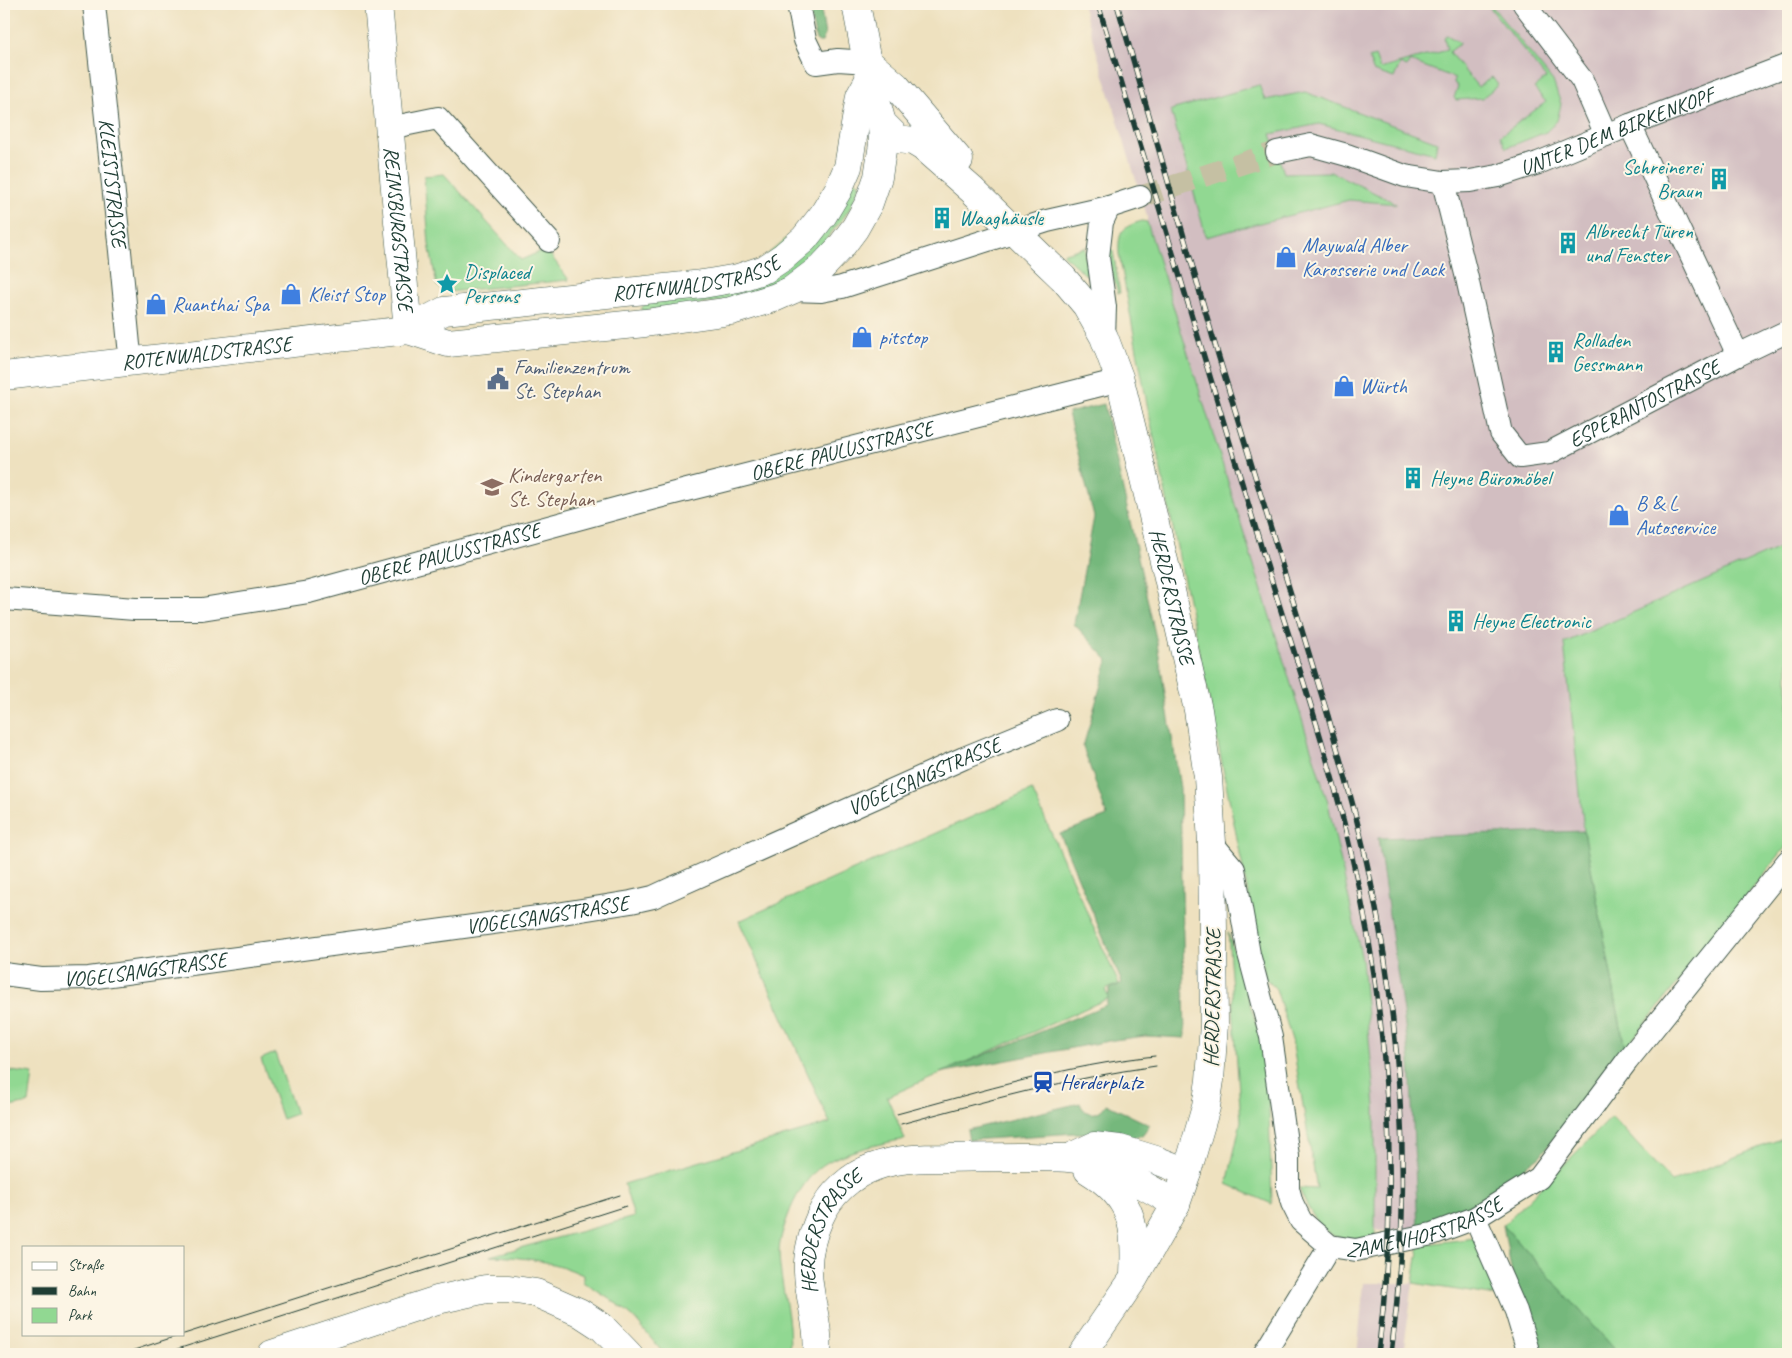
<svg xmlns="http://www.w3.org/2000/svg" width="1792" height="1358" viewBox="0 0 1792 1358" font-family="Caveat,sans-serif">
<rect width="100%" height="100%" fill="#fcf5e5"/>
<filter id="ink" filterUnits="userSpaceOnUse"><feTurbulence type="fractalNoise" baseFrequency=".02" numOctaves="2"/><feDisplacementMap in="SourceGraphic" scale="10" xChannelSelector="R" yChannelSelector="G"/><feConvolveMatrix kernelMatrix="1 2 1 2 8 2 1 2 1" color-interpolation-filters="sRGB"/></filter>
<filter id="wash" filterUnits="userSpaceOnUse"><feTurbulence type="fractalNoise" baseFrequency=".0096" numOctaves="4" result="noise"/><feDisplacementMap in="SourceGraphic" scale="20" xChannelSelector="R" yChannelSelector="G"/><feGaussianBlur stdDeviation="1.12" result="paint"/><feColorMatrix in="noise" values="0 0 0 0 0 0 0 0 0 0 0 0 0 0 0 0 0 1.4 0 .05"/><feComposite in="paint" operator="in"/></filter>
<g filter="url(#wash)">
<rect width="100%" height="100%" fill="#eee1bf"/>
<g fill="#d2bec1">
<path d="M1082 4H1788V544L1564 643 1584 831 1378 838 1410 1061 1418 1228 1382 1231 1373 1229 1375 1107 1362 960 1328 803 1147 222V216Z"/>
<path d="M1364 1283H1413L1403 1354H1357Z"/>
</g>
<g fill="#91d892" stroke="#588a63">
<path d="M1487 4H1490L1553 81 1561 104 1557 121 1546 132 1506 148 1500 136 1546 102 1534 88 1546 78Z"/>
<path d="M1447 35 1460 43V44L1449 52 1478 87 1492 77 1498 85 1482 98 1456 100 1454 98 1458 86 1454 83 1455 78 1410 61 1407 67 1400 64 1394 78 1373 71 1369 58 1375 56 1380 69 1447 50 1444 37Z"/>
<path d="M1259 85 1265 100 1305 92 1437 142 1435 154 1319 124 1271 134 1284 173 1332 172 1397 204 1349 200 1206 237 1171 110Z"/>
<path d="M444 174 521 260 546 249 569 280 448 292 437 286 429 244 424 176Z"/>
<path d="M854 180 860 184C856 203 843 219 831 233 825 240 820 248 814 254 789 275 758 294 726 300 699 306 670 307 642 311V307L646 303 722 294Z"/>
<path d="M1142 221 1147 222 1328 803 1362 960 1375 1107V1239C1365 1238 1342 1239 1334 1236 1318 1229 1305 1203 1299 1188L1317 1189 1292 1040 1276 989 1265 978 1212 714 1147 404 1119 254C1118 233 1121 227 1142 221Z"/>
<path d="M1085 247V257L1089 272 1086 275 1062 254Z"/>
<path d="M1109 249H1111L1113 251 1120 293H1118L1107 256Z"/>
<path d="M1788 544V844L1625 1049 1584 831 1564 643Z"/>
<path d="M1032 790 1119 984 1105 990 1109 998 887 1097 905 1139C880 1144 838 1152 819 1168 805 1180 794 1199 788 1216 784 1227 779 1241 779 1253 780 1287 793 1320 789 1354H664L634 1318 617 1304 583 1282V1275C554 1261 523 1257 490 1256L634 1217 624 1184 830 1123 739 921Z"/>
<path d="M1228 932 1262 1043 1268 1077 1272 1204 1227 1184 1241 1121Z"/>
<path d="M275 1053 296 1114 282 1119 261 1059Z"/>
<path d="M4 1070 33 1074 29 1103 4 1108Z"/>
<path d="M1612 1117 1672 1182 1788 1136V1354H1619L1503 1225Z"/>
<path d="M1475 1238 1502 1297 1413 1283 1419 1245Z"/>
</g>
<g fill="#74b87c" stroke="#4a7a58">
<path d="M808 4H820L825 35 822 42H819L816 40Z"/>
<path d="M1104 404 1157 643 1180 788 1185 1038 1145 1036 1114 1040 940 1073 1106 1005 1110 989 1122 983 1060 834 1107 816 1083 747 1108 660 1074 624 1094 517 1068 413Z"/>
<path d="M1584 831 1625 1049 1540 1156 1471 1208 1418 1228 1410 1061 1378 838Z"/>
<path d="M1080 1103C1085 1117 1099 1116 1106 1104L1150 1125 1142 1135 1134 1138 1113 1134 1076 1133 969 1140 967 1130Z"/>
<path d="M1503 1225 1619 1354H1539L1514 1285Z"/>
</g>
</g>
<g filter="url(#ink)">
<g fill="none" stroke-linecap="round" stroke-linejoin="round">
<path stroke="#c5c0a3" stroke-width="22" stroke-dasharray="22 11" stroke-linecap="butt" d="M1140 197 1277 152"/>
<g stroke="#3e5649" stroke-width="24">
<g id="street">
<path id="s1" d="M94 4 120 251 129 345 132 362"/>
<path d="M798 4 805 40 816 63 838 60 868 62"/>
<path d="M1524 4 1582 80 1606 135"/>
<path d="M1630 125 1738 355"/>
<path d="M389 128 438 118 549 241"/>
<path id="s2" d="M1277 152 1311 145 1347 155 1405 176 1443 182 1470 181 1498 176 1538 163 1630 125 1788 65"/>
<path id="s3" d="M1443 182 1467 278 1501 433 1520 457 1549 453 1738 355 1788 331"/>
<path d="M792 290 821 291 842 287 1047 221 1109 207 1140 197"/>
<path d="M1104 337 1105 307 1098 257 1102 222 1109 207"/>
<path id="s4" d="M4 599 135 609H202L309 592 655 498 1120 380"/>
<path id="s5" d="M1212 843 1234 869 1249 954 1271 1037 1288 1156V1188L1292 1203 1301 1221 1330 1246 1356 1250 1432 1234 1475 1218 1539 1178 1627 1061 1788 861"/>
<path id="s6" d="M4 974 41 979 89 978 538 917 631 902 653 897 668 890 964 758 1057 720"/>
<path d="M1475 1218 1516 1311 1529 1354"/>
<path d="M1264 1354 1330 1246"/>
</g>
</g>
<g stroke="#3e5649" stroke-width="29">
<g id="secondary">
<path id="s7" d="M378 4 408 330"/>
<path d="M868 62 896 86 959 160"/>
<path id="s8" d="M882 123 898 139 913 141 923 147 972 190 1042 258 1063 278 1086 305 1104 337 1120 380 1167 573 1198 710 1208 777 1212 843 1214 1024 1210 1080 1206 1107 1187 1172 1176 1204 1134 1278 1082 1354"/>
<path d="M408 330 448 343 645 323 731 311 774 298 792 290 821 268 840 248 855 228 869 203 878 177 883 144 882 123 870 78 856 4"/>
<path id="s9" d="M4 376 408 330 444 311 703 284 738 278 765 269 783 257 804 239 823 215 838 190 848 167 860 96 870 78"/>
<path d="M1075 1155 1094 1146 1120 1149 1156 1160 1187 1172"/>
<path d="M1088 1170C1134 1198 1136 1226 1134 1276"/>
<path d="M272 1354 437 1300 486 1289H509L536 1293 579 1312 602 1327 628 1354"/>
<path id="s10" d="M817 1354C820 1327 809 1300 808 1272 807 1254 813 1233 820 1217 830 1194 851 1175 874 1167 898 1158 923 1158 948 1158 975 1157 1001 1157 1028 1157 1050 1158 1074 1156 1095 1163 1123 1172 1150 1189 1176 1204"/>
</g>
</g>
<use href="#street" stroke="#fff" stroke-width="22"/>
<use href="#secondary" stroke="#fff" stroke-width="28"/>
<g stroke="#1f3d34" stroke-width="1">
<path d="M897 1114C982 1091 1067 1065 1155 1056"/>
<path d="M901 1124C985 1101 1069 1078 1156 1066"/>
<path d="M184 1334 620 1195"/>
<path d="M122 1354 183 1334"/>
<path d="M162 1354 626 1206"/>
</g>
<g stroke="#1f3d34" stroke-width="5.5">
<g id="rail">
<path d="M1098 4C1153 187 1208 370 1263 553 1293 651 1327 748 1350 848 1389 1014 1400 1185 1378 1354"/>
<path d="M1117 4 1213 338 1328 716C1344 773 1361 830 1372 888 1403 1042 1412 1199 1391 1354"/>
</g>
</g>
<use href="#rail" stroke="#fcf5e5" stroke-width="4" stroke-dasharray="11" stroke-linecap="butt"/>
</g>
</g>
<defs>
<g id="building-bare" transform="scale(1.725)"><path d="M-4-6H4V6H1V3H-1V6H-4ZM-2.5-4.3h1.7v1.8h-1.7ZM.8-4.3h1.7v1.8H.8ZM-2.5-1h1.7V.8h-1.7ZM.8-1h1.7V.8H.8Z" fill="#0f9aa8" stroke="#fcf5e5" stroke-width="2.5" paint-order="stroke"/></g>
<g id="shop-bare" transform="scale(1.725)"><path d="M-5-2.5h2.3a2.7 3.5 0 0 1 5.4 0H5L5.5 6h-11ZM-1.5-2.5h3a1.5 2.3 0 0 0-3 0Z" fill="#3f7fe0" stroke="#fcf5e5" stroke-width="2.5" paint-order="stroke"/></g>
<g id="sight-bare" transform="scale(1.725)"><path d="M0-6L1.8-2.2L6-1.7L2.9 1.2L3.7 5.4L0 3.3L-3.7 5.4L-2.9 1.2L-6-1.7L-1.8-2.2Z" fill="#0f9aa8" stroke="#fcf5e5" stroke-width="2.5" paint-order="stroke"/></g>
<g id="civic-bare" transform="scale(1.725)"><path d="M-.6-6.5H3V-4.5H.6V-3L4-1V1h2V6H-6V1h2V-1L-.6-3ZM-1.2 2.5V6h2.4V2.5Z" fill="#5c6f8a" stroke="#fcf5e5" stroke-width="2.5" paint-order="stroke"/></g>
<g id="school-bare" transform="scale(1.725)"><path d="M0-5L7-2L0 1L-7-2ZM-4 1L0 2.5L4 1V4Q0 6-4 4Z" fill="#8d6e63" stroke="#fcf5e5" stroke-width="2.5" paint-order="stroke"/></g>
<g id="station-bare" transform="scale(1.725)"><path d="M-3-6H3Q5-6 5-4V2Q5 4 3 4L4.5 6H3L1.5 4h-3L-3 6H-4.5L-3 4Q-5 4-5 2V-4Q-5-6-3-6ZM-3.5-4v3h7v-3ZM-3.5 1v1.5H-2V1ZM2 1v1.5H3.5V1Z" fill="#1a4fb4" stroke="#fcf5e5" stroke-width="2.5" paint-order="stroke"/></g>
</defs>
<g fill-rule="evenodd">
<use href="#building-bare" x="1719" y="179"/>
<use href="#building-bare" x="942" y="218"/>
<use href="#building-bare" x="1568" y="243"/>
<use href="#shop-bare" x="1286" y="257"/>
<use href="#sight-bare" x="447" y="284"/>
<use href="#shop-bare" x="291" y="294"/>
<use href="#shop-bare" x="156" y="304"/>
<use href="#shop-bare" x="862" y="337"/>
<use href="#building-bare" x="1556" y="352"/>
<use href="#civic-bare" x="498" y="379"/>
<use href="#shop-bare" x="1344" y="386"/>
<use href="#building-bare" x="1413" y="478"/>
<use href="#school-bare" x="492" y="487"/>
<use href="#shop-bare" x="1619" y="515"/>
<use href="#building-bare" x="1456" y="621"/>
<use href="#station-bare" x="1043" y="1082"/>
</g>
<g text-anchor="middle" stroke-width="4" stroke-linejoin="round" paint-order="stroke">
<g font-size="21" fill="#1f3d34" stroke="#fcf5e5">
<text dy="7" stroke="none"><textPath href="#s2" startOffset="355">UNTER DEM BIRKENKOPF</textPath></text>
<text dy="7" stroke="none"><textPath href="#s1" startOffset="180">KLEISTSTRASSE</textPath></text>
<text dy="7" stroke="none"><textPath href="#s7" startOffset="226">REINSBURGSTRASSE</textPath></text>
<text dy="7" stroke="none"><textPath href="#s9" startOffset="702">ROTENWALDSTRASSE</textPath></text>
<text dy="7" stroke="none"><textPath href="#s9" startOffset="204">ROTENWALDSTRASSE</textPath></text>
<text dy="7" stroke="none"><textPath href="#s3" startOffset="425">ESPERANTOSTRASSE</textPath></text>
<text dy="7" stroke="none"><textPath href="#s4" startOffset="858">OBERE PAULUSSTRASSE</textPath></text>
<text dy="7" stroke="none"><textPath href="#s4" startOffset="452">OBERE PAULUSSTRASSE</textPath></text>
<text dy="7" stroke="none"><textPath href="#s8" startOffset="582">HERDERSTRASSE</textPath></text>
<text dy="7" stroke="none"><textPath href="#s6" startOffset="952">VOGELSANGSTRASSE</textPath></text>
<text dy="7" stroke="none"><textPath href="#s6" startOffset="548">VOGELSANGSTRASSE</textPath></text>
<text dy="7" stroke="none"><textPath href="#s6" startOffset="142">VOGELSANGSTRASSE</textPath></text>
<text transform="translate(1212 998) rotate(-89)" y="7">HERDERSTRASSE</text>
<text dy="7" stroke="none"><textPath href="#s5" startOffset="531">ZAMENHOFSTRASSE</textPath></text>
<text dy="7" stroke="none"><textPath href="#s10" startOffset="130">HERDERSTRASSE</textPath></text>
</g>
<g font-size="21" fill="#0d838f" stroke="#fcf5e5" text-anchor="start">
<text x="1702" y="174" text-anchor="end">Schreinerei<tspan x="1702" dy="24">Braun</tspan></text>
<text x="959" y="225">Waaghäusle</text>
<text x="1585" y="238">Albrecht Türen<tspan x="1585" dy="24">und Fenster</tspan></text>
<text x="464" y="279">Displaced<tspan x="464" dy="24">Persons</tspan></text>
<text x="1572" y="347">Rolladen<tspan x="1572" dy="24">Gessmann</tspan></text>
<text x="1430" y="485">Heyne Büromöbel</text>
<text x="1472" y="628">Heyne Electronic</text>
</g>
<g font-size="21" fill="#366cbe" stroke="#fcf5e5" text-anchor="start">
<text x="1302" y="252">Maywald Alber<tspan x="1302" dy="24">Karosserie und Lack</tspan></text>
<text x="308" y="301">Kleist Stop</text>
<text x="172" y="311">Ruanthai Spa</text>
<text x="879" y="344">pitstop</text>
<text x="1360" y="393">Würth</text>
<text x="1636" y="510">B &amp; L<tspan x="1636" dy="24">Autoservice</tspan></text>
</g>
<g font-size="21" fill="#4e5e75" stroke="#fcf5e5" text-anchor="start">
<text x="514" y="374">Familienzentrum<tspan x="514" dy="24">St. Stephan</tspan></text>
</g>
<g font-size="21" fill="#785e54" stroke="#fcf5e5" text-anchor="start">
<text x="508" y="482">Kindergarten<tspan x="508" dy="24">St. Stephan</tspan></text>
</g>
<g font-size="21" fill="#164399" stroke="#fcf5e5" text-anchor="start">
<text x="1060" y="1089">Herderplatz</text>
</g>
</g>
<rect width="1792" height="1358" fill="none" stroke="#fcf5e5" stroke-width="20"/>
<rect x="22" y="1246" width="162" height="90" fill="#fcf5e5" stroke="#a4ab9e"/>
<rect x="32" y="1262" width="25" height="8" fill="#ffffff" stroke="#a4ab9e"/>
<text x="68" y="1270" font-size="15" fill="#1f3d34">Straße</text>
<rect x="32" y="1287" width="25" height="8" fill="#1f3d34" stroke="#a4ab9e"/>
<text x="68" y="1296" font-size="15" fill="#1f3d34">Bahn</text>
<rect x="32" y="1308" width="25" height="15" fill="#91d892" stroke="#a4ab9e"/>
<text x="68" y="1320" font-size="15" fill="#1f3d34">Park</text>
</svg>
